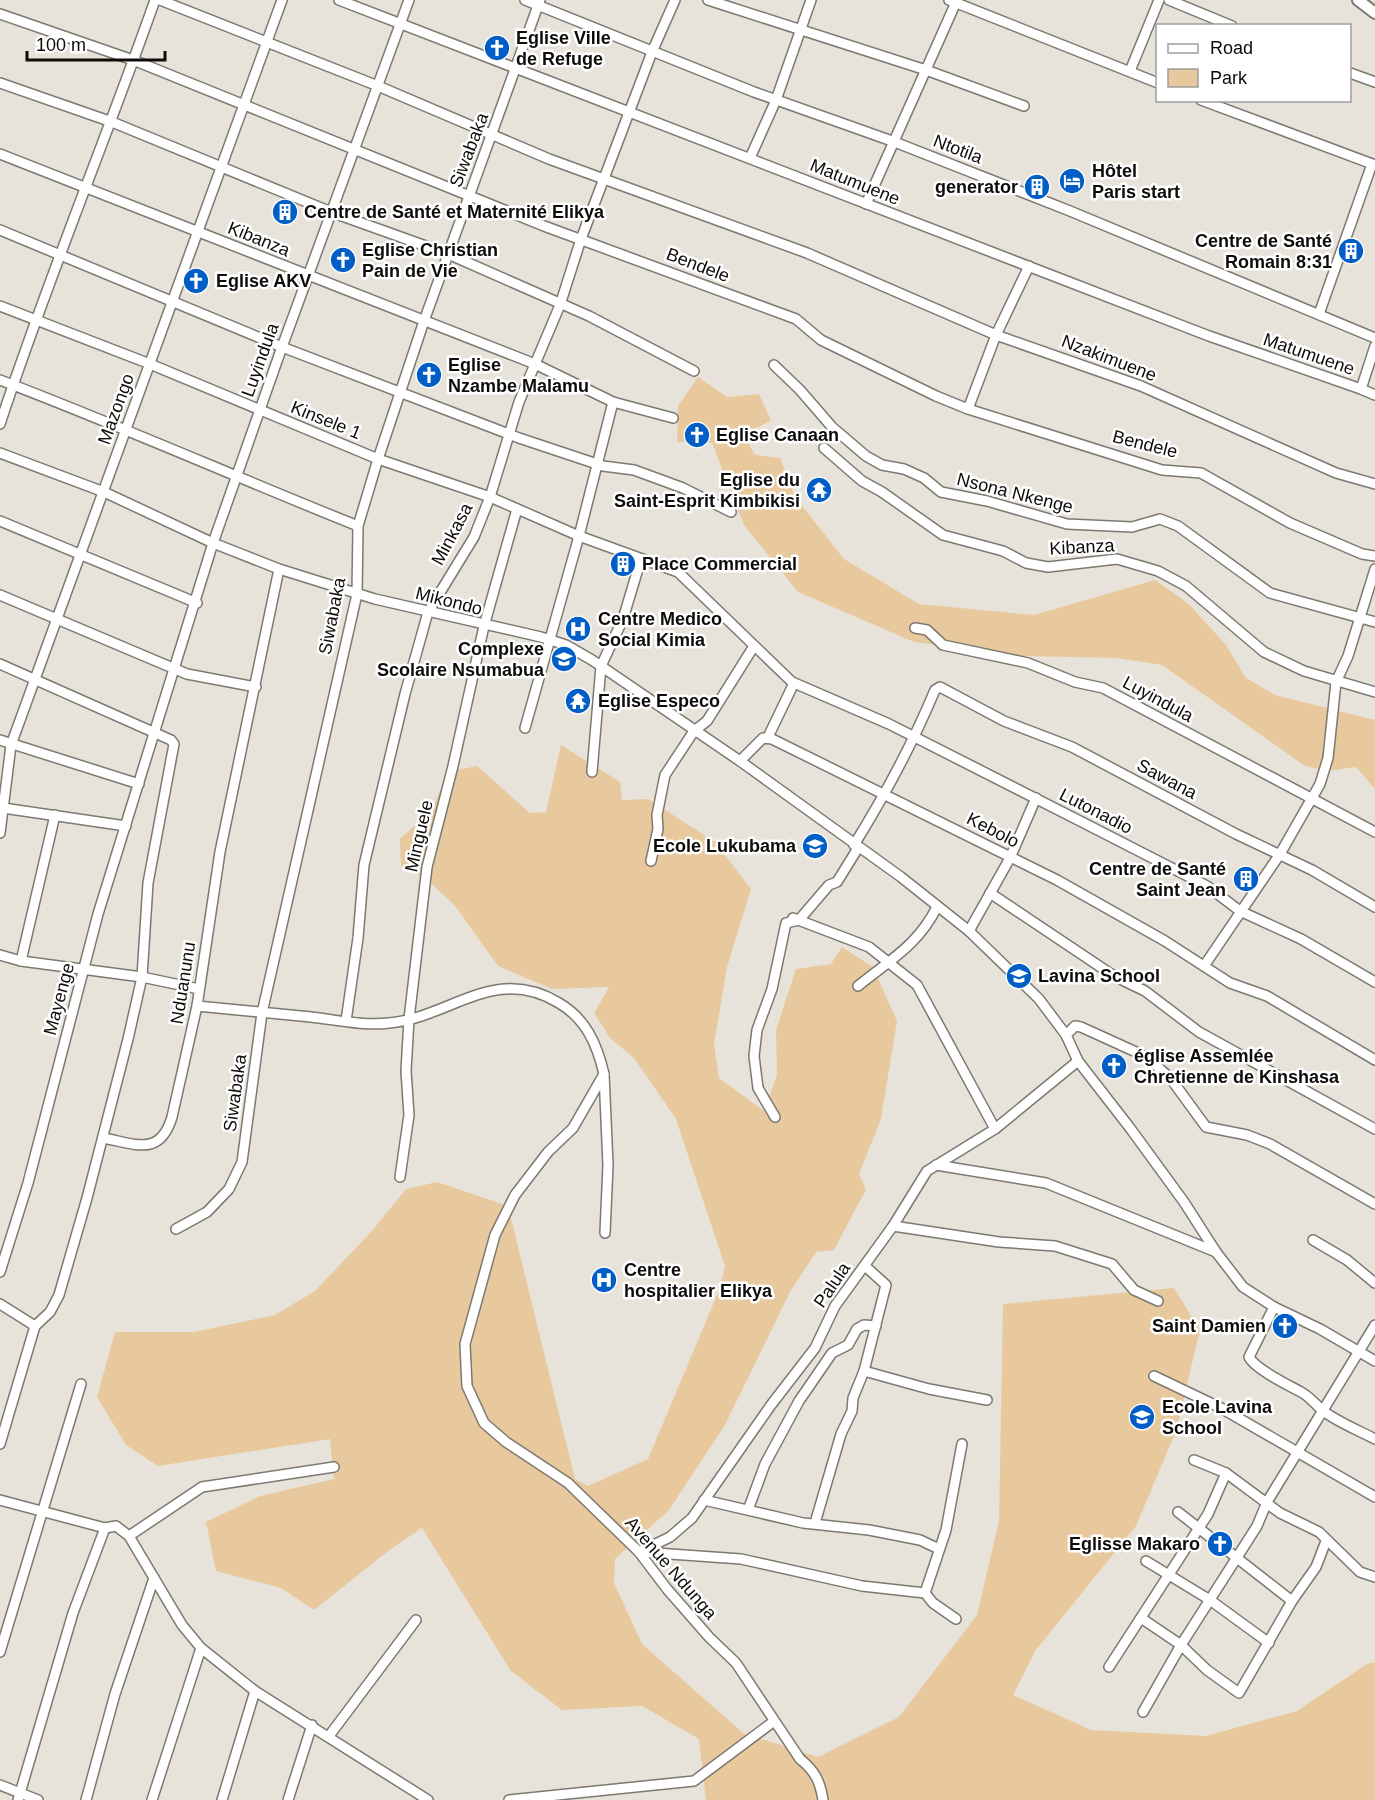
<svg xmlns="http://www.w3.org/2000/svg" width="1375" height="1800" viewBox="0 0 1375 1800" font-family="Helvetica,sans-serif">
<rect width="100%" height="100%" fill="#e8e3da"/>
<g fill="#e8c99d">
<path d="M698 377 727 397 759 394 771 420 744 435 755 455 780 458 795 497 844 559 919 604 1034 615 1155 580 1189 604 1226 645 1246 678 1275 695 1375 720V789L1356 767 1327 771 1305 766 1162 665 1117 658 1024 656 914 642 798 592 744 525 712 443 677 442 678 406Z"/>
<path d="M561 745 620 782 622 800 648 799 715 842 751 889 727 967 714 1044 719 1078 764 1111 777 1075 776 1030 796 969 831 964 842 947 873 967 897 1021 881 1119 859 1174 866 1190 862 1197 834 1250 816 1252 790 1292 725 1425 669 1510 615 1559 614 1583 642 1644 743 1733 818 1757 899 1717 977 1615 999 1521 1003 1304 1174 1288 1200 1330 1176 1431 1136 1526 1035 1651 1013 1695 1091 1730 1206 1736 1297 1711 1367 1664 1375 1662V1800H706L699 1739 642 1706 562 1710 511 1671 422 1528 388 1551 314 1610 281 1588 216 1571 206 1522 260 1496 334 1479 330 1439 158 1466 126 1445 97 1397 115 1332H194L275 1315 315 1291 371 1232 406 1189 437 1182 508 1206 575 1479 588 1486 648 1459 720 1288 725 1266 676 1119 634 1058 610 1038 594 1013 609 987 552 989 498 966 455 906 428 880 401 866 400 839 432 810 448 772 477 766 530 813 546 812Z"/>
</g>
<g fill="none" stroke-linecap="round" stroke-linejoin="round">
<g stroke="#7d7870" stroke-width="12">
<g id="minor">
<path d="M160 0 378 86 549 159 807 253 996 335 1141 386 1336 473 1375 484"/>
<path d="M339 0 1209 336 1361 389"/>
<path d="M525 0 754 92 892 141 1070 211 1375 338"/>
<path d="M708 0 926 70 1024 106"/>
<path d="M949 0 1158 83"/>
<path d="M1169 0 1232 26"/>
<path d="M0 14 133 60 544 226 796 319 821 340 936 396 968 409 1162 470 1201 473 1290 523 1362 554 1375 556"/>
<path d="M1130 71 1159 0"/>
<path d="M1350 73 1375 82"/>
<path d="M0 83 112 122 331 212 448 254 589 316 694 371"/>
<path d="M1201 100 1375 165"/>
<path d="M0 154 535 364 613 402 673 418"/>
<path d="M750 158 776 100 811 0"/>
<path d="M866 204 957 0"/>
<path d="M0 230 282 347 519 438 603 466 634 470 683 488 731 512"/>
<path d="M0 306 150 364 378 459 490 497 579 536 678 572 792 682 889 724 1080 821 1207 886 1240 911 1301 939 1375 982"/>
<path d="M1319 314 1372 164"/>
<path d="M1375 346 1361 389 1375 395"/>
<path d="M774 365 800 390 832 427 866 456 882 465 904 469 924 478 941 492 987 501 1067 524 1132 527 1160 519 1178 526 1270 593 1375 622"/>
<path d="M0 380C121 426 238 478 358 526"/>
<path d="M968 409 996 335 1029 266"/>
<path d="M0 424C47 281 105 142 155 0"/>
<path d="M824 448 862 481 882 492 943 535 1003 551 1026 563 1048 567 1117 559 1158 571 1186 586 1264 652 1304 671 1375 692"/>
<path d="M0 453 104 492 213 543 279 569 375 599 541 637 566 645 592 660 740 761 901 877 969 931 1039 999 1066 1035 1078 1061 1130 1128 1184 1202 1216 1252 1243 1287 1274 1307 1320 1329 1375 1361"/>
<path d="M0 521 197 603"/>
<path d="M0 595 187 674 256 687"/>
<path d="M915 628 927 630 943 645 1028 663 1075 682 1103 688 1375 832"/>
<path d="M0 664 171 740 174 744 148 883 142 977 128 1039 87 1198 59 1295 50 1312 35 1326"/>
<path d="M525 728 579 536 613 402"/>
<path d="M768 737 794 683"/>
<path d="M0 740 139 784"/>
<path d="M740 761 763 738 772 739 1057 880 1165 941 1230 983 1267 996 1375 1060"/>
<path d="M592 772 601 666 623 619 641 559"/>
<path d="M3 808 126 826"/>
<path d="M0 833 11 745 282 0"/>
<path d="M854 845C885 795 912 745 935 690L940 687 1004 721 1072 747 1236 834 1312 870 1375 907"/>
<path d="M651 861 658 829 657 815 665 775 694 731 707 721 754 646"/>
<path d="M990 893 1114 976 1145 991 1199 1032 1375 1129"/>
<path d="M793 918 869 947 917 985 995 1129"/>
<path d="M969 931 1010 858 1036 798"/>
<path d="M0 955 21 961 142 977 199 989"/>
<path d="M21 961 55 815"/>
<path d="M1204 966 1280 854 1320 784 1328 758 1336 682 1348 656 1375 569"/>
<path d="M858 986C890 960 918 945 937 907"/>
<path d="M197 1006C235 1010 273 1013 311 1017 337 1020 364 1026 389 1023 452 1017 494 964 559 1003 586 1019 597 1044 604 1074L573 1128 548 1152 515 1195 495 1235 465 1344 467 1386 484 1423 506 1442 568 1483 639 1552 667 1589 709 1637 736 1663 800 1759C815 1771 820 1781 823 1800"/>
<path d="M346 1021 358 938 364 865 405 694 428 612 474 537 490 497 519 402 560 305 581 239 652 52 675 0"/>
<path d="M1066 1035 1075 1026 1081 1027 1147 1057 1171 1079 1206 1127 1247 1135 1270 1144 1375 1204"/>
<path d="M604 1074 608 1165 605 1233"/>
<path d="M775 1117 758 1088 754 1056 757 1030 772 989 786 923 799 920 829 885 837 882 858 848"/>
<path d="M103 1138C136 1144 160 1157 172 1117L197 1006 220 852 279 569"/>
<path d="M936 1165 1046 1183 1216 1252"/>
<path d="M400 1177 409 1115 406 1071 409 1019 427 867 453 766 484 626 517 509"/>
<path d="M893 1226 999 1242 1055 1246 1112 1264 1134 1290 1158 1301"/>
<path d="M176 1229 207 1212 229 1189 242 1162 262 1013 357 594 358 526 378 459 424 321 540 0"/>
<path d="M1313 1240 1347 1260 1375 1283"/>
<path d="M0 1272 28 1183 98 914 213 543 282 347 409 0"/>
<path d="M0 1304 35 1326"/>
<path d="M1274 1307 1249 1357C1255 1369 1288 1385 1301 1392 1309 1396 1315 1404 1322 1410 1337 1422 1358 1430 1375 1439"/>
<path d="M864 1371 929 1389 987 1400"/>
<path d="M1154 1376 1221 1408 1375 1497"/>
<path d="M0 1444 35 1326"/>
<path d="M1194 1460 1226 1473 1280 1513 1319 1532 1360 1572 1375 1577"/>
<path d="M0 1500 105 1528 116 1526 129 1536 182 1625 201 1648 255 1691 428 1800"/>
<path d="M704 1500 803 1523 869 1530 920 1540 939 1549"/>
<path d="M748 1510 765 1464 799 1401 832 1353 848 1345 857 1329 864 1325 876 1326"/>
<path d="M1178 1512 1292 1601"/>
<path d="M815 1523 841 1434 852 1411 853 1398 864 1371 886 1285 865 1266"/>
<path d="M129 1536 202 1487 334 1467"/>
<path d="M639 1552 670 1537 692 1518 771 1405 815 1348 835 1306 893 1226 927 1171 995 1129 1078 1061"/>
<path d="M642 1552 741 1559 862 1586 925 1593 933 1603 956 1619"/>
<path d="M1146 1561 1210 1600 1269 1643"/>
<path d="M925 1593 946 1530 962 1444"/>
<path d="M1141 1618 1181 1645 1207 1670 1239 1693 1292 1601 1316 1567 1326 1541"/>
<path d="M0 1652 81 1384"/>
<path d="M1109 1667 1208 1514 1226 1473"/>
<path d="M1143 1712 1181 1645 1257 1526 1267 1502 1375 1325"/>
<path d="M329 1736 416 1620"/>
<path d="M0 1785 38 1800"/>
<path d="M18 1800 73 1613 105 1528"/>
<path d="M86 1800 115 1694 154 1578"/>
<path d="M152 1800 201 1648"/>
<path d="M222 1800 255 1691"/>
<path d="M288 1800 312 1725"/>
<path d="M509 1800 694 1781 773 1722"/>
</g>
</g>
<g stroke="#7d7870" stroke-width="14">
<path id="tertiary" d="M1358 0 1375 13"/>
</g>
<use href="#minor" stroke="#fff" stroke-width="9"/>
<use href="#tertiary" stroke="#fff" stroke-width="10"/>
</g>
<defs>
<g id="church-disc" transform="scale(1.35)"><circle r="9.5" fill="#005ec6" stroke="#fff"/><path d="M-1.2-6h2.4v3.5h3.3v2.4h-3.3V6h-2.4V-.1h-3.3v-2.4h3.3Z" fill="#fff"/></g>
<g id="hotel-disc" transform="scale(1.35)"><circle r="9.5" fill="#005ec6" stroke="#fff"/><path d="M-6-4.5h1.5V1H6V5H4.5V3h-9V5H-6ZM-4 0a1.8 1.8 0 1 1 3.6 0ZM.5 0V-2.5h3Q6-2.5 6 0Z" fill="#fff"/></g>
<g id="building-disc" transform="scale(1.35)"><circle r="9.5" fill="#005ec6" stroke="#fff"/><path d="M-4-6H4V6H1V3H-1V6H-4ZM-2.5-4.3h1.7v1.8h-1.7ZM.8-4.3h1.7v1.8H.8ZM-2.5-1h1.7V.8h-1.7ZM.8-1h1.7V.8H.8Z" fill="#fff"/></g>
<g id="temple-disc" transform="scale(1.35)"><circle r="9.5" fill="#005ec6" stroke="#fff"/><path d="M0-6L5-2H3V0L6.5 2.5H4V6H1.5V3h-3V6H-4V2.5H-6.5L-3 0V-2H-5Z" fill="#fff"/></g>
<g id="hospital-disc" transform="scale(1.35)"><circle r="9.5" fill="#005ec6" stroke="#fff"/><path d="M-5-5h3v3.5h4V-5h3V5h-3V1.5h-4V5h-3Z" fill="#fff"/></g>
<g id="school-disc" transform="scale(1.35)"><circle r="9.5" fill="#005ec6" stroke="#fff"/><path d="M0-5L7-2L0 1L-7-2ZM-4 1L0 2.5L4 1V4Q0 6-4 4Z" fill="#fff"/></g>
</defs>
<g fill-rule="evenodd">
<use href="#church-disc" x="497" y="48"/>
<use href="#hotel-disc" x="1072" y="181"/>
<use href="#building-disc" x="1037" y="187"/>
<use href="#building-disc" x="285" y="212"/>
<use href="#building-disc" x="1351" y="251"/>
<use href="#church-disc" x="343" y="260"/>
<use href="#church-disc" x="196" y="281"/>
<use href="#church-disc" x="429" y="375"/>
<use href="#church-disc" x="697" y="435"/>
<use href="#temple-disc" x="819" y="490"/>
<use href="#building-disc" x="623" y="564"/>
<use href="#hospital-disc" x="578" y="629"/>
<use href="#school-disc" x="564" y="659"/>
<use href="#temple-disc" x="578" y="701"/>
<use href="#school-disc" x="815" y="846"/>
<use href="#building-disc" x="1246" y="879"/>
<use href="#school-disc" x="1019" y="976"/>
<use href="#church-disc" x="1114" y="1066"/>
<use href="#hospital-disc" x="604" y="1280"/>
<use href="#church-disc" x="1285" y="1326"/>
<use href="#school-disc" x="1142" y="1417"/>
<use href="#church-disc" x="1220" y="1544"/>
</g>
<g text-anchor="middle" stroke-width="5" stroke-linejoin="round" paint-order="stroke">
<g font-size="18" font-weight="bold" fill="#0e0c09" stroke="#fff" text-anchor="start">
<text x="516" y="44">Eglise Ville<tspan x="516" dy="21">de Refuge</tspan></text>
<text x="1092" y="177">Hôtel<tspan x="1092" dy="21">Paris start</tspan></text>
<text x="1018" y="193" text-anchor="end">generator</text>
<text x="304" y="218">Centre de Santé et Maternité Elikya</text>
<text x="1332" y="247" text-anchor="end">Centre de Santé<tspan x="1332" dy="21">Romain 8:31</tspan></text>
<text x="362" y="256">Eglise Christian<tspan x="362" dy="21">Pain de Vie</tspan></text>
<text x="216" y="287">Eglise AKV</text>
<text x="448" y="371">Eglise<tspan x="448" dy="21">Nzambe Malamu</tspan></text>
<text x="716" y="441">Eglise Canaan</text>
<text x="800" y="486" text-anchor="end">Eglise du<tspan x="800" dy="21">Saint-Esprit Kimbikisi</tspan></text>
<text x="642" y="570">Place Commercial</text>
<text x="598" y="625">Centre Medico<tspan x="598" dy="21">Social Kimia</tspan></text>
<text x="544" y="655" text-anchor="end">Complexe<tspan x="544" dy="21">Scolaire Nsumabua</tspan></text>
<text x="598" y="707">Eglise Especo</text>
<text x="796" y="852" text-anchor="end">Ecole Lukubama</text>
<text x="1226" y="875" text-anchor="end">Centre de Santé<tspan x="1226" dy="21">Saint Jean</tspan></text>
<text x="1038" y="982">Lavina School</text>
<text x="1134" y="1062">église Assemlée<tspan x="1134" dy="21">Chretienne de Kinshasa</tspan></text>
<text x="624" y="1276">Centre<tspan x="624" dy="21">hospitalier Elikya</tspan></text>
<text x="1266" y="1332" text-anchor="end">Saint Damien</text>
<text x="1162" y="1413">Ecole Lavina<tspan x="1162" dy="21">School</tspan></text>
<text x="1200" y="1550" text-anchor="end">Eglisse Makaro</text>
</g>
<g font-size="18" fill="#0e0c09" stroke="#fff">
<text transform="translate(958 149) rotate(21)" y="6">Ntotila</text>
<text transform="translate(469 150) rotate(-69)" y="6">Siwabaka</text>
<text transform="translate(855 182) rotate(22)" y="6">Matumuene</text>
<text transform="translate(259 239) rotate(22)" y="6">Kibanza</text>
<text transform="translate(698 265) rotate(21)" y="6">Bendele</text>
<text transform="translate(1309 354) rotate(19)" y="6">Matumuene</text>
<text transform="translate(1109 358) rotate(21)" y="6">Nzakimuene</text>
<text transform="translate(260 360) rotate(-70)" y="6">Luyindula</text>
<text transform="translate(116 409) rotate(-70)" y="6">Mazongo</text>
<text transform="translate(326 420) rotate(22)" y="6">Kinsele 1</text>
<text transform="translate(1145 444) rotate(14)" y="6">Bendele</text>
<text transform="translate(1015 493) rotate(14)" y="6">Nsona Nkenge</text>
<text transform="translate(452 534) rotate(-62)" y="6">Minkasa</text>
<text transform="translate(1082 547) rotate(-3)" y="6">Kibanza</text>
<text transform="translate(449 601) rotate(14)" y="6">Mikondo</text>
<text transform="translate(332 616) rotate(-79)" y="6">Siwabaka</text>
<text transform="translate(1158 699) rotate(28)" y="6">Luyindula</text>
<text transform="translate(1167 779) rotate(28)" y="6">Sawana</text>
<text transform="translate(1096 811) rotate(27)" y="6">Lutonadio</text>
<text transform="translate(993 830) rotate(27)" y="6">Kebolo</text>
<text transform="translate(419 836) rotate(-77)" y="6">Minguele</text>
<text transform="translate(183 983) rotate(-81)" y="6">Nduanunu</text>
<text transform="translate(59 999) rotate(-75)" y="6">Mayenge</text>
<text transform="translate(235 1093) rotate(-82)" y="6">Siwabaka</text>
<text transform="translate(832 1285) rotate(-56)" y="6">Palula</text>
<text transform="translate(671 1568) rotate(49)" y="6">Avenue Ndunga</text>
</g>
</g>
<rect x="1156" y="24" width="195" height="78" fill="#ffffff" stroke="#9f9e9d" stroke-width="1.5"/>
<rect x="1168" y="44" width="30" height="9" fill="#ffffff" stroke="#9f9e9d" stroke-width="1.5"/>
<text x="1210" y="54" font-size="18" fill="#0e0c09">Road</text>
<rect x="1168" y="69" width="30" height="18" fill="#e8c99d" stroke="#9f9e9d" stroke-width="1.5"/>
<text x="1210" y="84" font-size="18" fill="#0e0c09">Park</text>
<path d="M27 51v9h138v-9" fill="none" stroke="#0e0c09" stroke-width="3"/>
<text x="36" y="51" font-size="18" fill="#0e0c09" stroke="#ffffff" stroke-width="4.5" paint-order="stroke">100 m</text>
</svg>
